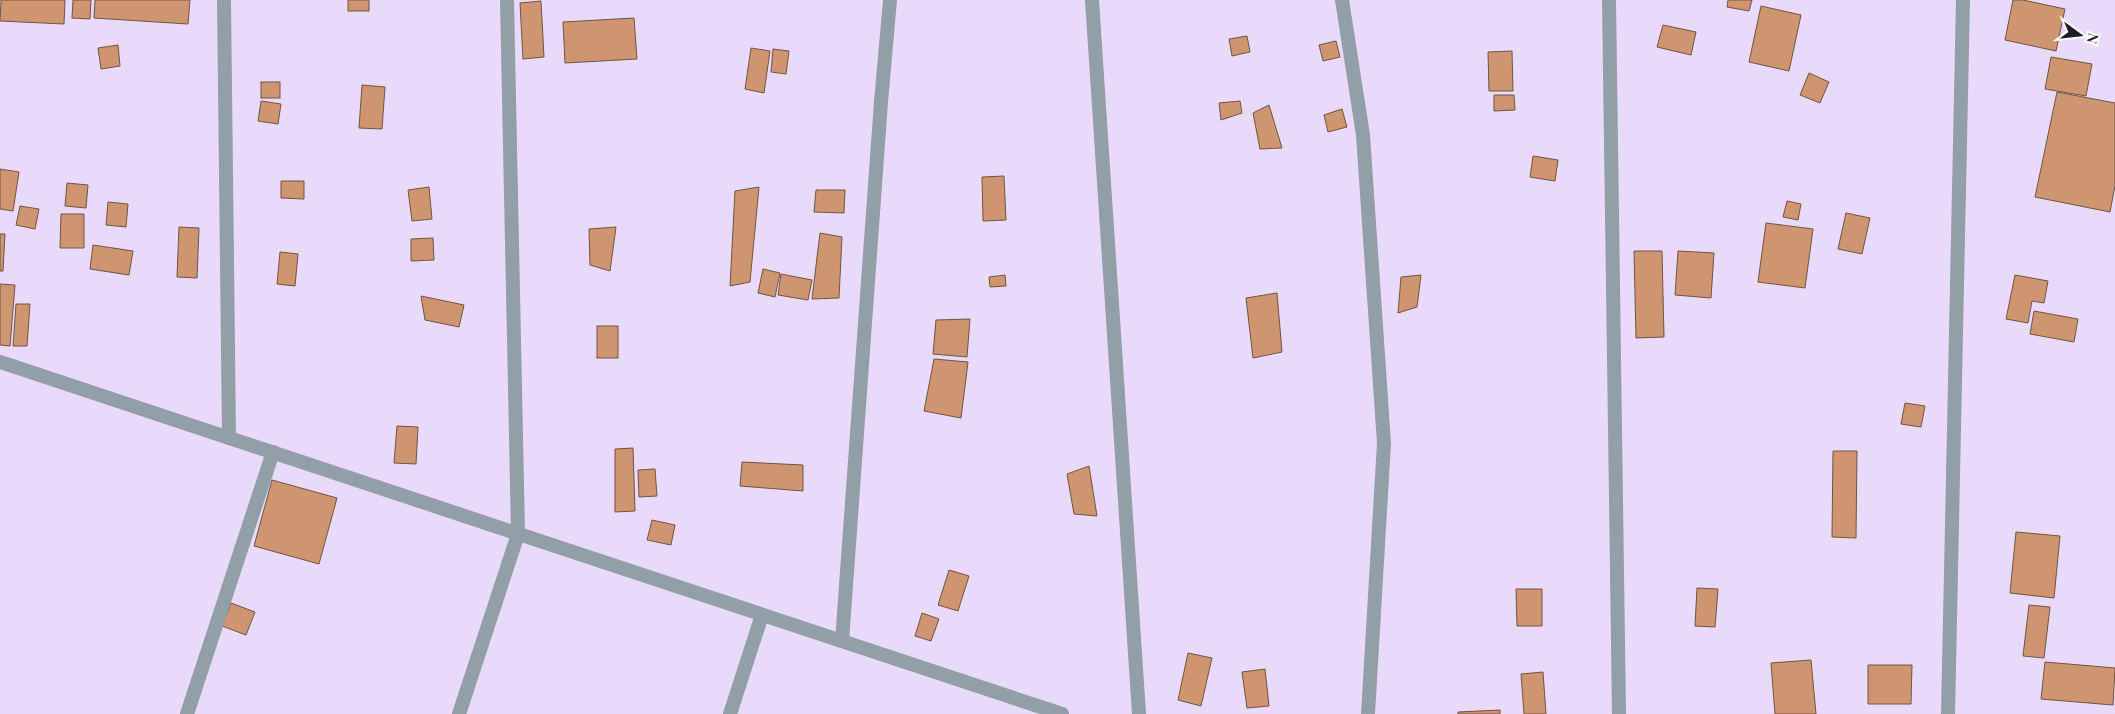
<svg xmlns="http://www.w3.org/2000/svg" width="2115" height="714" viewBox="0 0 2115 714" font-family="'Playfair Display',serif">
<rect width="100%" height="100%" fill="#e9dafa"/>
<g fill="#ce9570" stroke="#6f5443">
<path d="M1 0H65L64 24 0 21Z"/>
<path d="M73 0H91L90 19 72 18Z"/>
<path d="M95 0H190L188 24 94 18Z"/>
<rect x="348" y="0" width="21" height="11"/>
<path d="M1728 0H1752L1749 11 1727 7Z"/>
<path d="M2013 0H2023L2065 9 2056 51 2005 40Z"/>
<path d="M541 1 544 57 523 59 520 3Z"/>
<path d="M1761 6 1801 15 1789 71 1749 62Z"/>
<path d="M634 18 637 59 565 63 563 22Z"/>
<path d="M1663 25 1696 32 1691 55 1657 47Z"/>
<path d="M1247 36 1250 52 1232 56 1229 39Z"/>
<path d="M1336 41 1340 57 1323 61 1319 45Z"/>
<path d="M118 45 120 66 101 69 98 48Z"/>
<path d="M751 48 770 51 764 93 745 89Z"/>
<path d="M773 49 789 51 786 74 771 72Z"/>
<path d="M1512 51 1513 91H1489L1488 52Z"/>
<path d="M2051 57 2092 64 2086 96 2045 89Z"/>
<path d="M1809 73 1829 82 1820 103 1800 95Z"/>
<rect x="261" y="82" width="19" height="16"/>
<path d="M362 85 385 87 382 129 359 128Z"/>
<path d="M2057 92 2115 103V186L2110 212 2035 197Z"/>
<path d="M1494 95H1514L1515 110 1494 111Z"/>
<path d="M261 101 281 104 278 124 258 121Z"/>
<path d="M1240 101 1242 113 1221 120 1219 103Z"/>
<path d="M1269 105 1282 148 1260 149 1253 113Z"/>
<path d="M1342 109 1347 127 1328 132 1324 115Z"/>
<path d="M1533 156 1558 160 1555 181 1530 177Z"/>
<path d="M0 169 19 172 13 211 0 209Z"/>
<path d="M1004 176 1006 220 983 221 982 177Z"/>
<path d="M281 181H304V199L281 198Z"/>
<path d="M67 183 88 185 86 208 65 206Z"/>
<path d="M429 187 432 219 412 221 408 190Z"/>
<path d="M759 187 750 282 730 286 735 191Z"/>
<path d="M816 190H845L844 213 814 212Z"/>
<path d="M1787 201 1801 204 1798 220 1783 217Z"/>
<path d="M108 202 128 204 126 227 106 225Z"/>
<path d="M20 206 39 209 35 229 16 225Z"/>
<path d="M1846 213 1870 218 1862 254 1838 249Z"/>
<path d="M61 214H84V248H60Z"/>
<path d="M1766 223 1813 229 1805 288 1758 282Z"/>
<path d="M179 227 199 228 197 278 177 277Z"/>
<path d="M616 227 610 271 590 265 589 229Z"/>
<path d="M820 233 842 237 839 298 812 299Z"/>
<path d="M0 234H5L3 271H0Z"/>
<path d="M433 238 434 260 411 261V239Z"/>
<path d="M93 245 133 251 129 275 90 269Z"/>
<path d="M1634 251H1662L1664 337 1636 338Z"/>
<path d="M1678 251 1714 253 1711 298 1675 295Z"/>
<path d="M280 252 298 254 295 286 277 284Z"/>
<path d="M763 269 780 273 775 297 758 293Z"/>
<path d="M781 274 812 280 808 300 778 295Z"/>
<path d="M1005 275 1006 286 990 287 989 277Z"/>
<path d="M1421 275 1417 307 1398 313 1401 277Z"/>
<path d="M2015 275 2048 281 2044 303 2032 301 2028 323 2006 319Z"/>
<path d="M0 284 15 285 10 346 0 345Z"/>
<path d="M1277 293 1282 352 1253 358 1246 298Z"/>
<path d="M421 296 464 305 459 327 425 320Z"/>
<path d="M16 304H30L27 346H13Z"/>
<path d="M2034 311 2078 319 2074 342 2030 334Z"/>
<path d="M970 319 967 357 933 354 936 320Z"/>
<rect x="597" y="326" width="21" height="32"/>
<path d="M934 359 968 362 961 418 924 411Z"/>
<path d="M1905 403 1925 406 1921 427 1901 424Z"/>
<path d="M397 426 418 427 416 464 394 463Z"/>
<path d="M633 448 635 511 615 512V449Z"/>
<path d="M1833 451H1857L1856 538 1832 537Z"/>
<path d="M742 462 803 465V491L740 486Z"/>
<path d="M1089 466 1097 516 1074 514 1067 474Z"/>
<path d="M655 469 657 496 639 497 638 470Z"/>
<path d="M272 480 337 498 319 564 254 546Z"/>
<path d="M652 520 675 525 671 545 647 540Z"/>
<path d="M2016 532 2060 536 2054 598 2010 593Z"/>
<path d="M949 570 969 576 958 611 938 605Z"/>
<path d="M1697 588 1718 589 1715 627 1695 626Z"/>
<path d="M1516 589H1542V626H1517Z"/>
<path d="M231 603 255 612 246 635 222 626Z"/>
<path d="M2029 605 2050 607 2044 658 2023 656Z"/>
<path d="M922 613 939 619 931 641 915 636Z"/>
<path d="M1188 653 1212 658 1201 706 1178 700Z"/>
<path d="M1811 660 1816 714H1775L1771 663Z"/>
<path d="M2045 662 2115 668 2113 705 2041 699Z"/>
<path d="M1868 665H1912L1911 704H1868Z"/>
<path d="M1265 669 1269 706 1247 708 1242 672Z"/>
<path d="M1543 672 1546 714H1524L1521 674Z"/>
<path d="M1500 710V714H1458V712Z"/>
</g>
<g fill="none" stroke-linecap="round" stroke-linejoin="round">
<g stroke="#929ea8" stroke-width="14">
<path d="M224 0 229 438"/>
<path d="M1092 0 1139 714"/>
<path d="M1342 0 1363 135 1384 443 1368 714"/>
<path d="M1609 0 1619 714"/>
<path d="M0 362 1062 714"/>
<path d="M842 641 881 102 890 0"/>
<path d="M187 714 273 452"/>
<path d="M459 714 518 534 507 0"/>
<path d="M730 714 762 615"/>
<path d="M1948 714 1963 0"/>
</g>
</g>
<g transform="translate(2080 35) rotate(105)" stroke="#ffffff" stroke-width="4" paint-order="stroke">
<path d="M0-4L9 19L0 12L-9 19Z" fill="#201b26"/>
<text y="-8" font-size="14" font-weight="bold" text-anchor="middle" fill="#201b26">N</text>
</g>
</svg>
